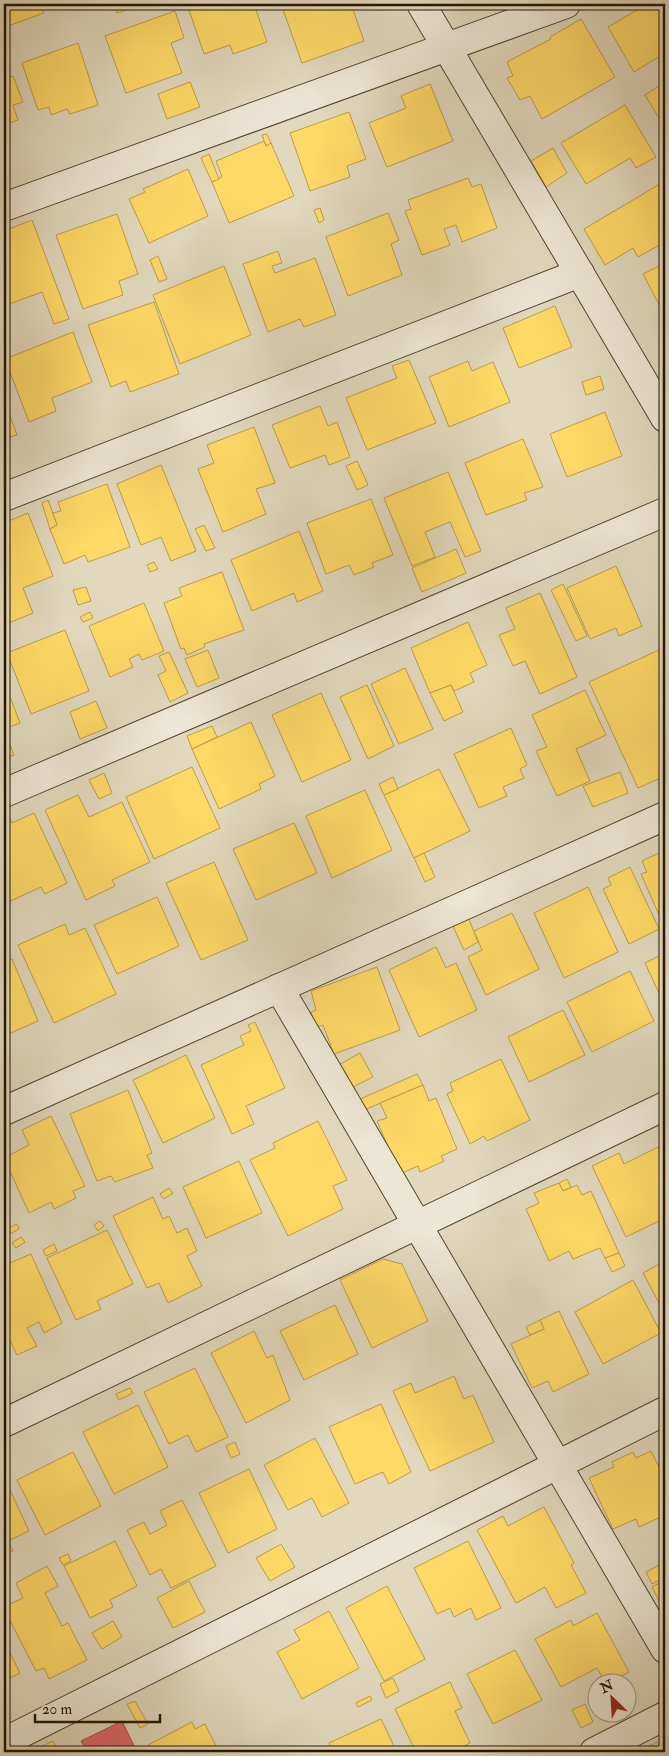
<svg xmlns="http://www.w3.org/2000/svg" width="669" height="1756" viewBox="0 0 669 1756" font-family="'IM FELL Double Pica',serif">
<rect width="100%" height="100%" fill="#e1d8bd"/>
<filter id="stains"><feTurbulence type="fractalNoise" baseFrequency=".004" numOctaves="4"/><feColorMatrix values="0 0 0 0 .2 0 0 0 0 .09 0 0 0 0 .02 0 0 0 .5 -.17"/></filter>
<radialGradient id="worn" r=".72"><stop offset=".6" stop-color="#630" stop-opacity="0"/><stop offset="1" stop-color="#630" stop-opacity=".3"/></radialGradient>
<g fill="#ffd966" stroke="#bd9e48">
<path d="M4 4H49L41 7 44 13 8 26 4 14Z"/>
<path d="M94 4H109L96 9Z"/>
<path d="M114 4H145L117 13Z"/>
<path d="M197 4H254L267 42 233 54 230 45 204 54 188 7Z"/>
<path d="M281 4H351L364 41 302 63Z"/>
<path d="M647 4H665V53L634 72 608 27Z"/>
<path d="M175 11 184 38 171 43 182 73 126 93 105 36Z"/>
<path d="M581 19 615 77 542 119 530 96 520 100 507 78 513 76 507 62 551 39 550 37Z"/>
<path d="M78 43 98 105 70 114 67 109 51 115 49 107 38 110 22 63Z"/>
<path d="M4 76V78L13 76 23 102 13 105 18 120 4 125Z"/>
<path d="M190 82 200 107 167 119 158 94Z"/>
<path d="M665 82V128L645 95Z"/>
<path d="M430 84 453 141 387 167 369 123 406 108 401 96Z"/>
<path d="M625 105 656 157 636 168 630 158 586 184 561 143Z"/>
<path d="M349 112 366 159 347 166 350 177 310 191 290 133Z"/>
<path d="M267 134 271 143 266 146 262 135Z"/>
<path d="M264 141 266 146 271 143 294 196 229 223 212 182 222 177 216 161Z"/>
<path d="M553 148 567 173 546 187 531 161Z"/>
<path d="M209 154 219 179 212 182 201 158Z"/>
<path d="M188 169 208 216 149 243 129 199 145 192 143 189Z"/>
<path d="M468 178 472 187 481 184 497 228 462 242 456 225 444 229 450 245 422 255 405 211 411 209 408 200Z"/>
<path d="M665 181V242L638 257 633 248 605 265 584 229Z"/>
<path d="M320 208 324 220 319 223 314 210Z"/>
<path d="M388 213 399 240 391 244 402 275 348 296 326 237Z"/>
<path d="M117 214 138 274 119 281 123 295 83 309 56 235Z"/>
<path d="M32 220 69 319 54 324 42 292 4 306V231Z"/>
<path d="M278 251 282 263 272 266 275 273 315 258 336 315 304 327 300 319 268 332 243 264Z"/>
<path d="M158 256 167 279 159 282 150 260Z"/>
<path d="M665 263V316L643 274Z"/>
<path d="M224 266 251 335 180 364 153 295Z"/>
<path d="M154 302 179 374 130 392 126 381 111 387 88 325Z"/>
<path d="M555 306 572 347 519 368 503 328Z"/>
<path d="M73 332 92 382 52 398 56 411 29 422 5 359Z"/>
<path d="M409 360 436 423 367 450 346 398 397 378 392 366Z"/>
<path d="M468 361 472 371 493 362 510 402 449 427 429 377Z"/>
<path d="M600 376 604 389 586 395 582 382Z"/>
<path d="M4 399 17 435 6 438 9 451 4 453Z"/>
<path d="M320 406 328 426 337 422 350 457 329 465 325 455 290 468 272 425Z"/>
<path d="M605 412 622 456 567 477 550 434Z"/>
<path d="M254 427 275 483 256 489 266 514 223 532 198 469 214 463 207 445Z"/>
<path d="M523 439 543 487 524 493 527 500 486 515 465 463Z"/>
<path d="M357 461 368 485 357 490 346 466Z"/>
<path d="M161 465 196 551 171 561 161 537 141 545 117 484Z"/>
<path d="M448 472 481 551 465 557 450 522 425 532 435 557 412 566 384 498Z"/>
<path d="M107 484 130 547 88 562 85 555 64 564 50 529 57 525 53 513 61 511 58 502Z"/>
<path d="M371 499 393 555 372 563 374 567 354 575 349 565 326 574 307 523Z"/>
<path d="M48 500 57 525 50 529 42 503Z"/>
<path d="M28 513 53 576 23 588 33 613 4 625V523Z"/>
<path d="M204 525 215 548 206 551 195 529Z"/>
<path d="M299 531 323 591 297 602 294 593 252 611 231 560Z"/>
<path d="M456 549 466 573 422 592 412 568Z"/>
<path d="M154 562 158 569 150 572 147 565Z"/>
<path d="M616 566 642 626 619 636 616 628 590 639 567 588Z"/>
<path d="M222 572 244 630 204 644 205 647 187 655 184 648 181 649 164 603 182 596 179 588Z"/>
<path d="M563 584 587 636 576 641 551 590Z"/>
<path d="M86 587 91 601 78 605 73 590Z"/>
<path d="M540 593 577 677 540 694 525 661 513 666 499 635 515 629 506 608Z"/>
<path d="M144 603 164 651 142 660 139 654 129 659 133 667 110 677 89 626Z"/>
<path d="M90 612 93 618 83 622 80 617Z"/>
<path d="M468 622 487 665 470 673 474 682 454 691 451 685 430 693 411 648Z"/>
<path d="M65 630 89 691 31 714 7 653Z"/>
<path d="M208 650 219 678 197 687 185 659Z"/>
<path d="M659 650 665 664V776L638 788 589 682Z"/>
<path d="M169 652 188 693 170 702 158 675 166 671 159 656Z"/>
<path d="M405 668 433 729 399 744 371 684Z"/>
<path d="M4 681 20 723 4 729 14 755 4 758Z"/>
<path d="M367 685 394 746 368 759 340 697Z"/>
<path d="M451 685 463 712 444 721 430 693Z"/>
<path d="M585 690 606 735 576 749 590 781 557 796 536 751 547 747 532 715Z"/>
<path d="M321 693 351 760 302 782 272 715Z"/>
<path d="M96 701 107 728 80 739 70 712Z"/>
<path d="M251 722 275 776 259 784 261 789 219 809 192 749Z"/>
<path d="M212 726 217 737 192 749 187 736Z"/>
<path d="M511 728 527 765 520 769 524 778 503 787 507 796 479 808 454 754Z"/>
<path d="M192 767 220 828 154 859 126 797Z"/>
<path d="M439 769 470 831 414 858 384 795Z"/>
<path d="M620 772 628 793 593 807 583 786Z"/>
<path d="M104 773 112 793 99 799 89 780Z"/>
<path d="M393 777 398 789 384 795 379 784Z"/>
<path d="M365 790 392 850 332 878 306 816Z"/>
<path d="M78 795 89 817 122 802 150 862 112 880 115 886 86 900 45 810Z"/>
<path d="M34 813 67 883 45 894 41 887 4 904V817L8 814 12 823Z"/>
<path d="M294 823 317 873 256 900 233 849Z"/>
<path d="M663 851 665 856V923L663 924 641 874 647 872 642 861Z"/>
<path d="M424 853 435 877 425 882 414 858Z"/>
<path d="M214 862 248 940 201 960 166 883Z"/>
<path d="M630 867 659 929 629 944 603 889 611 885 608 878Z"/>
<path d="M588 887 618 952 564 978 534 913Z"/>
<path d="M157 897 179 946 117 974 94 925Z"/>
<path d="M512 913 539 969 486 995 468 957 482 950 474 931Z"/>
<path d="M468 917 478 942 464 950 452 924Z"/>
<path d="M65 924 69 935 85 928 116 994 54 1023 18 945Z"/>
<path d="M436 947 446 968 456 963 477 1010 419 1037 389 970Z"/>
<path d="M665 953V1006L645 963Z"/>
<path d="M12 959 38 1021 4 1036V962Z"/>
<path d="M377 967 400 1030 334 1054 323 1025 316 1027 311 1012 316 1010 311 991Z"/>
<path d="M630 971 654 1021 592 1052 567 1002Z"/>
<path d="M563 1010 585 1055 529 1082 508 1037Z"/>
<path d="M255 1022 285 1088 246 1106 254 1124 232 1134 201 1065 244 1045 240 1036 251 1031 248 1025Z"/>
<path d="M360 1053 373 1077 349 1089 337 1066Z"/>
<path d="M186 1055 215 1118 163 1143 133 1080Z"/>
<path d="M501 1059 530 1120 487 1141 484 1136 470 1144 447 1094 453 1091 450 1083Z"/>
<path d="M417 1074 423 1085 362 1111 358 1100Z"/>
<path d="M423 1085 429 1101 436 1098 457 1149 441 1156 444 1161 420 1172 418 1166 400 1174 377 1121 387 1118 380 1103Z"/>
<path d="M128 1090 152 1153 147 1155 153 1168 115 1182 111 1176 97 1181 70 1114Z"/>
<path d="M51 1116 85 1186 73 1191 76 1198 54 1209 51 1202 29 1213 4 1158 29 1145 22 1130Z"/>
<path d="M318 1121 347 1180 333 1186 343 1209 288 1236 250 1160 275 1148 273 1143Z"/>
<path d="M658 1147 665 1161V1218L626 1237 592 1166 619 1153 624 1164Z"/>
<path d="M239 1161 262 1213 206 1238 183 1187Z"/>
<path d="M567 1179 571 1187 563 1191 559 1183Z"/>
<path d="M559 1183 563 1191 577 1185 582 1195 591 1191 619 1253 605 1258 600 1248 573 1259 569 1251 549 1261 526 1209 539 1203 534 1193Z"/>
<path d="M169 1188 173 1193 164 1199 160 1194Z"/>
<path d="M153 1197 163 1219 169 1216 177 1233 187 1228 197 1251 187 1256 202 1286 168 1303 159 1283 147 1288 113 1216Z"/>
<path d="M4 1205 10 1218 4 1221Z"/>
<path d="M100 1221 104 1226 98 1231 94 1225Z"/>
<path d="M17 1224 19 1229 10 1234 7 1229Z"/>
<path d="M107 1230 133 1284 97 1301 101 1309 76 1320 47 1258Z"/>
<path d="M21 1237 25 1242 16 1248 12 1243Z"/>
<path d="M54 1244 57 1251 46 1256 43 1250Z"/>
<path d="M619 1253 625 1266 612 1272 605 1258Z"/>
<path d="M31 1254 62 1323 44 1333 39 1322 27 1328 37 1346 17 1355 4 1327V1273L8 1271 5 1265Z"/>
<path d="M383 1259 402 1264 428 1321 372 1348 340 1280Z"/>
<path d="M665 1261V1314L643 1273Z"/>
<path d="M633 1280 661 1333 603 1364 575 1312Z"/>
<path d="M335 1305 358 1354 304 1380 280 1331Z"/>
<path d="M559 1311 589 1374 553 1392 548 1381 532 1388 511 1344 544 1329 540 1320Z"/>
<path d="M540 1320 544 1329 530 1335 526 1327Z"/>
<path d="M254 1331 267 1358 273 1355 290 1400 246 1423 211 1353Z"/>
<path d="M195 1368 228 1437 196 1452 188 1435 169 1444 144 1392Z"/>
<path d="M454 1376 464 1399 473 1395 494 1442 430 1471 393 1391 411 1383 415 1393Z"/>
<path d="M130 1388 133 1393 119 1400 116 1394Z"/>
<path d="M381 1404 411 1472 389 1484 383 1472 355 1484 329 1427Z"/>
<path d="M138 1405 168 1467 114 1494 83 1432Z"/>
<path d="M315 1438 349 1503 322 1517 312 1498 288 1510 264 1465Z"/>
<path d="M235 1442 240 1454 231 1458 226 1446Z"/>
<path d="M651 1451 664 1477 660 1479 665 1490V1515L639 1527 636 1519 613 1529 589 1478 614 1467 612 1462 633 1452 636 1458Z"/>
<path d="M73 1452 101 1506 45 1535 17 1480Z"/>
<path d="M249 1469 277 1529 228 1553 199 1493Z"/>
<path d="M4 1477 29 1531 8 1541 13 1551 4 1555Z"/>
<path d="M182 1500 216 1566 171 1588 161 1569 150 1575 127 1530 144 1522 150 1534 167 1525 160 1511Z"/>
<path d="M544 1507 574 1563 571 1565 586 1593 556 1608 545 1587 516 1603 477 1530 503 1516 508 1526Z"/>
<path d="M115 1541 137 1586 110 1600 113 1607 90 1618 64 1566Z"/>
<path d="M468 1541 501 1608 476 1620 471 1608 454 1617 450 1608 437 1614 414 1568Z"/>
<path d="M281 1544 295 1567 270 1581 256 1558Z"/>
<path d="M68 1554 71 1561 63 1565 59 1558Z"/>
<path d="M665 1562V1577L652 1584 646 1572Z"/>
<path d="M47 1566 58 1586 45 1593 62 1626 68 1623 87 1660 49 1679 44 1668 36 1671 4 1609V1607L23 1598 16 1583Z"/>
<path d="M665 1580V1613L652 1587Z"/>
<path d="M189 1581 205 1612 173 1628 157 1598Z"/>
<path d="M387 1586 425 1659 384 1681 346 1608Z"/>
<path d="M329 1611 359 1668 302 1699 277 1652 300 1640 294 1630Z"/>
<path d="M597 1613 629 1672 606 1684 597 1668 561 1687 535 1639 571 1620 573 1626Z"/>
<path d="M113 1621 122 1637 102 1649 92 1633Z"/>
<path d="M4 1641 20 1673 4 1681Z"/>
<path d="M515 1650 542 1700 493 1724 467 1674Z"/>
<path d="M393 1678 399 1691 386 1698 380 1684Z"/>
<path d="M450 1682 462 1708 455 1711 470 1743 452 1752H416L395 1709Z"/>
<path d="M370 1696 372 1700 358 1707 356 1703Z"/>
<path d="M135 1701 148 1724 140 1728 127 1704Z"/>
<path d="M585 1704 593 1722 581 1728 572 1710Z"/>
<path d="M381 1719 397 1752H333L329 1743Z"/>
<path d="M192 1722 195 1729 205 1724 219 1752H151L148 1745Z"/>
<path d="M53 1741 58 1752H29Z"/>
<path d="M657 1742 663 1752H638Z"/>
</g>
<path fill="#e06666" stroke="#a74d48" d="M122 1721 137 1752H77L85 1748 81 1741Z"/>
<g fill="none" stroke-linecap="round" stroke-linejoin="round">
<g stroke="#524530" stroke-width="30">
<g id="minor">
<path d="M421 4 665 418"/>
<path d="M4 207 566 4"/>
<path d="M4 497 580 273"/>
<path d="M4 793 665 512"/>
<path d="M279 988 665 1649"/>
<path d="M4 1111 665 816"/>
<path d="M4 1423 665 1106"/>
<path d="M4 1742 665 1411"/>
<path d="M594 1752 665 1716"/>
</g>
</g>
<use href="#minor" stroke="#ece6d4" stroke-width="28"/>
</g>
<rect width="669" height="1756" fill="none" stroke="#e1d8bd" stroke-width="20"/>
<rect x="5" y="5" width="659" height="1746" fill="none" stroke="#221401" stroke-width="2.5"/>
<rect x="10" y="10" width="649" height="1736" fill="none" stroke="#221401"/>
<g transform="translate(612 1698) rotate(335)"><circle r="24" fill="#ece6d4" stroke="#9b9280"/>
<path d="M0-4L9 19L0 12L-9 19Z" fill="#8f2418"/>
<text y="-8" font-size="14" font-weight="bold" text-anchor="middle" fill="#221401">N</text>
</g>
<path d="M35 1714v8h125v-8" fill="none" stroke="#221401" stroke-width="2.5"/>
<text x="42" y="1714" font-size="15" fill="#221401" stroke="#ece6d4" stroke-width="4" paint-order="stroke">20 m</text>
<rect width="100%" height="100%" filter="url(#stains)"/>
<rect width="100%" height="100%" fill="url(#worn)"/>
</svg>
